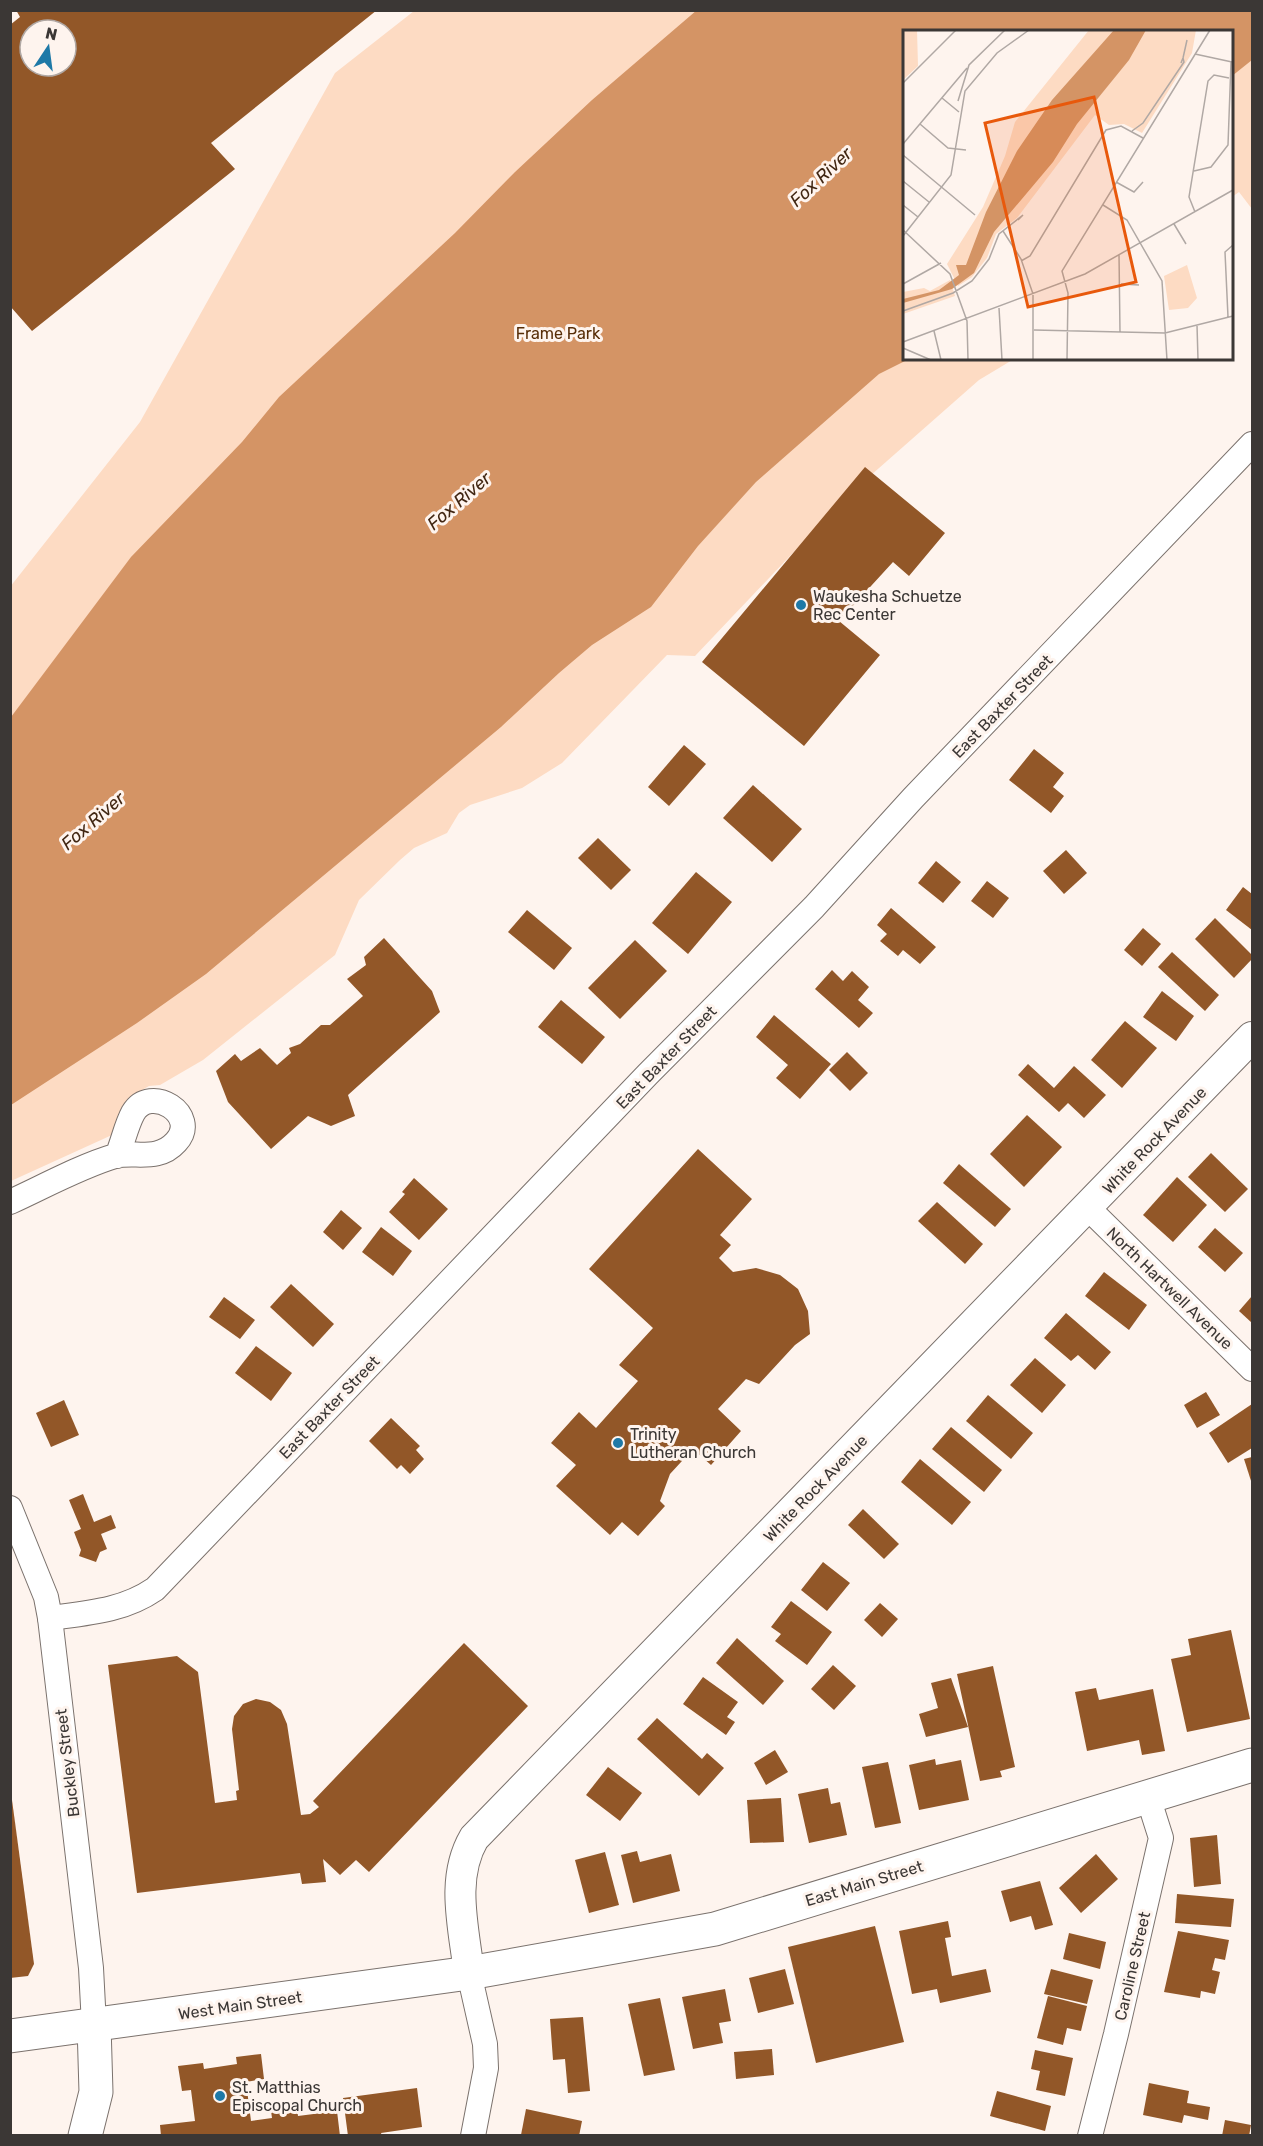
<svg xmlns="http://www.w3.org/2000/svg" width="1263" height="2146" viewBox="0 0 1263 2146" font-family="Rubik,sans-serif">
<rect width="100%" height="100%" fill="#fef4ee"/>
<path fill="#fddbc3" d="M414 11H1252V209L1239 192 1232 197V32H904V358L1014 359 979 380 845 498 695 656 667 655 562 763 522 788 470 805 459 813 447 833 414 848 400 860 359 900 335 955 203 1060 160 1085 149 1086 132 1096 120 1112 112 1135 11 1181 10 587 140 422 335 73Z"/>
<path fill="#d49465" d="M697 10 1252 11V60L1232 76V32H904L905 361 879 374 756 482 698 546 651 607 592 645 559 673 501 727 206 974 137 1023 11 1105V717L131 557 242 442 279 397 455 233 515 172 592 100Z"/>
<g fill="#925728" fill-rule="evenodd">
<path d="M16 10H377L211 143 235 169 32 331 10 306V25L20 17ZM30 30H66V66H30Z"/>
<path d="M865 467 945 533 909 576 893 562 839 621 880 655 804 746 702 662Z"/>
<path d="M684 745 706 764 669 806 648 787Z"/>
<path d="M1034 749 1064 773 1053 787 1064 796 1051 813 1009 780Z"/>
<path d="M753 785 802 829 772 862 723 818Z"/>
<path d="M598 838 631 870 611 890 578 858Z"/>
<path d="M1066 850 1087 873 1064 894 1043 871Z"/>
<path d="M936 861 961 882 943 903 918 883Z"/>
<path d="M696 872 732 902 688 954 652 923Z"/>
<path d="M987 881 1009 898 993 918 971 901Z"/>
<path d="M1243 887 1252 894V930L1226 910Z"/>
<path d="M891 908 936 947 920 964 903 950 898 956 880 941 887 934 877 925Z"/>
<path d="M527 910 572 948 554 970 508 932Z"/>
<path d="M1215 918 1252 955V959L1234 978 1195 939Z"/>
<path d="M1143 928 1161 944 1142 966 1124 950Z"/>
<path d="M384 938 432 991 440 1012 348 1095 355 1116 331 1126 308 1116 271 1149 228 1102 216 1071 235 1054 241 1061 260 1048 277 1065 291 1053 289 1048 300 1044 321 1025H330L363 996 347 979 366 965 364 957Z"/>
<path d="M635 940 667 971 620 1019 588 988Z"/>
<path d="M1172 952 1219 995 1205 1011 1158 967Z"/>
<path d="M832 970 843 981 852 971 869 987 858 1000 873 1013 859 1028 815 989Z"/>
<path d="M1162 991 1194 1016 1176 1041 1143 1017Z"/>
<path d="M561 1000 605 1037 582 1064 538 1027Z"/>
<path d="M774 1015 831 1064 800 1099 776 1078 788 1065 756 1037Z"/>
<path d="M1125 1021 1157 1048 1122 1088 1091 1060Z"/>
<path d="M847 1052 868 1073 850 1091 829 1070Z"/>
<path d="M1028 1064 1054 1088 1074 1066 1106 1095 1084 1118 1068 1103 1059 1112 1018 1075Z"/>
<path d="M1027 1115 1062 1147 1024 1187 990 1154Z"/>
<path d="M698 1149 752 1199 720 1235 731 1245 719 1258 733 1272 756 1268 780 1275 798 1289 808 1311 810 1334 795 1345 759 1384 746 1379 718 1409 741 1431 711 1465 693 1449 670 1474 660 1501 665 1506 638 1536 622 1522 610 1535 556 1486 576 1465 551 1443 579 1412 596 1428 638 1381 619 1365 653 1328 589 1269Z"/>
<path d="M1211 1153 1248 1189 1225 1212 1188 1177Z"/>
<path d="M959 1164 1011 1209 995 1227 943 1183Z"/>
<path d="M1177 1177 1207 1205 1173 1242 1143 1215Z"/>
<path d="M414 1178 448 1209 419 1240 389 1212 405 1194 402 1192Z"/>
<path d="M937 1202 983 1244 965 1264 918 1221Z"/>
<path d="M341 1210 362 1228 343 1250 323 1232Z"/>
<path d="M381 1227 412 1251 393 1276 362 1252Z"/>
<path d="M1215 1228 1243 1253 1225 1272 1198 1247Z"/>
<path d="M1104 1272 1147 1305 1129 1330 1085 1296Z"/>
<path d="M291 1284 334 1324 313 1347 270 1307Z"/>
<path d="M1252 1296V1323L1239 1311Z"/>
<path d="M224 1297 255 1320 240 1339 209 1317Z"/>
<path d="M1066 1313 1111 1352 1095 1370 1078 1355 1071 1361 1044 1338Z"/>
<path d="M256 1346 292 1373 271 1401 235 1373Z"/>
<path d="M1035 1358 1066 1385 1042 1413 1010 1385Z"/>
<path d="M1206 1392 1220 1415 1197 1428 1184 1405Z"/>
<path d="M988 1395 1033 1433 1011 1459 966 1421Z"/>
<path d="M64 1400 79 1435 51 1447 36 1413Z"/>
<path d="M1252 1404V1448L1228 1463 1209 1433Z"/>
<path d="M391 1418 420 1446 416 1450 424 1459 410 1474 401 1465 397 1469 369 1441Z"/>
<path d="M951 1427 1002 1470 984 1492 932 1449Z"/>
<path d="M1252 1457V1484L1244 1459Z"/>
<path d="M920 1459 971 1502 952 1525 901 1482Z"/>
<path d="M83 1494 94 1522 111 1515 116 1528 101 1534 107 1549 100 1552 96 1562 79 1556 81 1550 74 1532 81 1529 69 1500Z"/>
<path d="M863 1509 899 1544 884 1559 848 1525Z"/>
<path d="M823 1562 850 1583 827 1611 801 1590Z"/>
<path d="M791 1601 832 1632 807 1665 775 1641 781 1634 771 1627Z"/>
<path d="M880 1603 898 1619 882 1637 864 1620Z"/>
<path d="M1231 1630 1250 1719 1187 1732 1171 1659 1191 1655 1188 1639Z"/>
<path d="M737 1638 784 1681 763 1705 716 1663Z"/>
<path d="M464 1643 528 1706 369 1872 356 1860 340 1875 323 1859 326 1882 302 1884 300 1873 137 1893 108 1665 177 1656 198 1672 215 1803 237 1800 236 1791 239 1790 232 1729 234 1716 243 1704 256 1699 270 1702 281 1710 287 1724 301 1815 310 1814 319 1807 313 1801Z"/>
<path d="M833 1665 856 1686 834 1710 811 1689Z"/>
<path d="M993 1666 1015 1767 1000 1771 1002 1777 980 1781 957 1674Z"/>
<path d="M703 1677 738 1702 727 1717 735 1722 726 1735 683 1704Z"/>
<path d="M951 1678 968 1727 926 1737 919 1714 938 1708 931 1683Z"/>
<path d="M1096 1688 1099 1700 1153 1689 1165 1751 1142 1755 1139 1740 1087 1751 1075 1692Z"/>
<path d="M657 1718 702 1759 707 1753 724 1768 699 1796 637 1739Z"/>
<path d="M775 1750 788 1772 766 1785 754 1763Z"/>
<path d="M935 1759 936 1765 961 1760 969 1800 919 1810 909 1765Z"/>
<path d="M888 1762 901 1823 875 1828 862 1767Z"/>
<path d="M608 1767 642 1793 620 1821 586 1795Z"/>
<path d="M10 1785 34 1964 28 1976 10 1978Z"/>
<path d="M828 1788 831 1804 840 1802 847 1835 809 1843 798 1794Z"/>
<path d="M781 1798 784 1842 750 1843 747 1800Z"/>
<path d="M1217 1835 1221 1884 1194 1887 1190 1838Z"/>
<path d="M637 1851 640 1862 671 1854 680 1891 633 1903 621 1855Z"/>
<path d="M605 1852 619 1905 589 1913 575 1860Z"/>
<path d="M1096 1854 1118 1879 1081 1913 1059 1888Z"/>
<path d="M1040 1881 1053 1925 1035 1930 1031 1916 1010 1922 1001 1891Z"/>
<path d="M1177 1894 1234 1899 1231 1927 1175 1923Z"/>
<path d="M948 1921 951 1937 945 1938 952 1976 986 1969 991 1992 940 2003 937 1989 912 1994 899 1931Z"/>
<path d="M875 1926 904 2042 816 2063 788 1947Z"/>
<path d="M1178 1931 1229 1940 1225 1960 1215 1958 1212 1970 1220 1972 1215 1994 1201 1991 1200 1998 1164 1992Z"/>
<path d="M1069 1933 1106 1942 1100 1969 1063 1959Z"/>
<path d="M785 1969 794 2004 758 2013 749 1978Z"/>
<path d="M1051 1969 1093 1980 1087 2004 1044 1994Z"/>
<path d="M725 1989 731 2021 719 2023 723 2043 693 2049 682 1997Z"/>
<path d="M1048 1996 1087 2006 1081 2031 1067 2028 1063 2045 1037 2038Z"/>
<path d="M660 1998 675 2070 644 2076 628 2004Z"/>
<path d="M583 2017 590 2091 568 2093 565 2059 553 2060 550 2019Z"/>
<path d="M772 2049 774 2075 736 2079 734 2052Z"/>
<path d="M1035 2050 1073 2058 1065 2096 1036 2090 1040 2071 1031 2069Z"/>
<path d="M261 2054 264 2079 246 2082 251 2121 272 2118 270 2104 296 2101 298 2116 337 2111 340 2136H161L160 2125 195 2121 191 2090 182 2091 178 2066 203 2063 204 2069 237 2064 236 2057Z"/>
<path d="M1149 2083 1189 2091 1187 2103 1210 2107 1208 2120 1184 2115 1182 2123 1143 2115Z"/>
<path d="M417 2088 422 2127 381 2133 382 2136H348L343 2098Z"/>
<path d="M997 2091 1051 2106 1045 2131 990 2116Z"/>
<path d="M526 2109 582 2121 579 2136 521 2135Z"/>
<path d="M1225 2120 1251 2125 1249 2136H1222Z"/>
</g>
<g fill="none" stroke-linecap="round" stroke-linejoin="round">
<g stroke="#7b726d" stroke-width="26">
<g id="minor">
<path d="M10 1202C43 1187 81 1166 115 1156 135 1151 158 1162 176 1142 201 1115 150 1083 133 1113 126 1126 123 1142 117 1156"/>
<path d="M1088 1208 1252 1369"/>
<path d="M10 1508 46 1597 50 1618 91 1968 94 2025"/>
<path d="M50 1618C88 1613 123 1611 155 1589L648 1074 814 907 913 798 1252 444"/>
<path d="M469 1973 485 2044 486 2068 473 2136"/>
<path d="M1090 2136 1116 2034 1161 1838 1148 1797"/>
</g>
</g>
<g stroke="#7b726d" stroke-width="32">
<path id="tertiary" d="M469 1973C464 1928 450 1879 474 1838L1252 1037"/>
</g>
<g stroke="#7b726d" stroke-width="35">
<g id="secondary">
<path d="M10 2036 469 1973 715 1929 1252 1765"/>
<path d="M85 2136 96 2092 94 2025"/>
</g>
</g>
<use href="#minor" stroke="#fff" stroke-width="24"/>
<use href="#tertiary" stroke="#fff" stroke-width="30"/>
<use href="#secondary" stroke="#fff" stroke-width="33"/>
</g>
<g fill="#1e79a7" stroke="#fef4ee" stroke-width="2">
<circle cx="801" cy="605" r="6"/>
<circle cx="618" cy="1443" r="6"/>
<circle cx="220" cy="2096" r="6"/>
</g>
<g text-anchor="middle" stroke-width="6" stroke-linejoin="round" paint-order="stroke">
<g font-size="16" fill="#572d07" stroke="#fef4ee">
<text x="558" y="339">Frame Park</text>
</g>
<g font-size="16" fill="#3b3735" stroke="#fef4ee" text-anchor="start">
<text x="813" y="602">Waukesha Schuetze<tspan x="813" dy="18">Rec Center</tspan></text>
<text x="630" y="1440">Trinity<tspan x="630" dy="18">Lutheran Church</tspan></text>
<text x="232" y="2093">St. Matthias<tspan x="232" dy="18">Episcopal Church</tspan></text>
</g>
<g font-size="16" fill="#3b3735" stroke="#fef4ee">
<text transform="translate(1002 706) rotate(-46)" y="6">East Baxter Street</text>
<text transform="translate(666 1057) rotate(-46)" y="6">East Baxter Street</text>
<text transform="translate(1154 1140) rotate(-46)" y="6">White Rock Avenue</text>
<text transform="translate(1170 1288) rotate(44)" y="6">North Hartwell Avenue</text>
<text transform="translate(329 1407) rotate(-46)" y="6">East Baxter Street</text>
<text transform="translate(815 1488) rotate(-46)" y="6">White Rock Avenue</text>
<text transform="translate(67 1763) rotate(-97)" y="6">Buckley Street</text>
<text transform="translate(864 1883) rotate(-17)" y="6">East Main Street</text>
<text transform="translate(1132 1966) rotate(-77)" y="6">Caroline Street</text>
<text transform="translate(240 2005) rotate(-8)" y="6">West Main Street</text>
</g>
<g font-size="18" font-style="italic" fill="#412612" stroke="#fef4ee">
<text transform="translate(821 177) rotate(-43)" y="6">Fox River</text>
<text transform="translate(459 501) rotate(-41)" y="6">Fox River</text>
<text transform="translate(93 821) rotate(-41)" y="6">Fox River</text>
</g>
</g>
<g transform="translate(903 30)">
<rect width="330" height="330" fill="#fef4ee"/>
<path d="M0 0H14L15 36 0 50ZM186 0H293L289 23 239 103 221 94 206 95 192 85 114 188 93 204 84 228 69 247 55 256 44 234 80 177 102 126 112 92ZM284 235 294 268 285 278 266 280 261 246ZM47 250 52 266 0 284V262L21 258 27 261Z" fill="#fddbc3"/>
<path d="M211 0H243L226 30 174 94 150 132 91 202 71 243 49 259 0 273V269L36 260 56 245 53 235H63L83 182 114 121 149 70Z" fill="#d49465"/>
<path fill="none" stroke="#b0a8a4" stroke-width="1.5" d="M292 24 329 32M280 28 284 10M0 53 53 0M39 68 56 82M55 71 66 35 102 0M17 94 45 118 63 120M229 101 240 93 281 32 280 28 278 33M0 114 64 38M0 125 72 185M291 141 308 137 325 115 328 32M0 151 26 172M213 152 231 162 240 152M0 175 15 187M200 175 224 190 259 251 264 330M292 182 286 167 305 51 311 45 326 48M271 194 283 214M0 200 47 244 64 291 65 330M100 201 118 229 130 264M0 206 48 145 62 61 94 23 126 0M216 224 217 302M118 231 127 226 203 100 218 96 240 108M0 254 38 233M218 254 236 255M130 265V330M96 278 99 330M0 281 50 263 69 251 86 229 96 204 120 185 115 190M325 287 322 222 330 215M294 295 295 330M131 300 262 303 330 286M31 301 38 330M0 312 182 244 330 160M0 318 28 330M164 330 165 263 159 241 307 0"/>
<path fill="#e8590c" fill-opacity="0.15" stroke="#e8590c" stroke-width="3" d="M191 67 233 252 125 277 82 93Z"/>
<rect width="330" height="330" fill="none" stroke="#3b3735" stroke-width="3"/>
</g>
<rect width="1263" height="2146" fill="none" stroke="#3b3735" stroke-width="24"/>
<g transform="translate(48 48) rotate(13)"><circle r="28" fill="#fef4ee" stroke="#b0a8a4" stroke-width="1.5"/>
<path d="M0-4.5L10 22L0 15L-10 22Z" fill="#1e79a7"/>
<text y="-9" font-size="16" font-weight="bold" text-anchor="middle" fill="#3b3735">N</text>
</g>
</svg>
